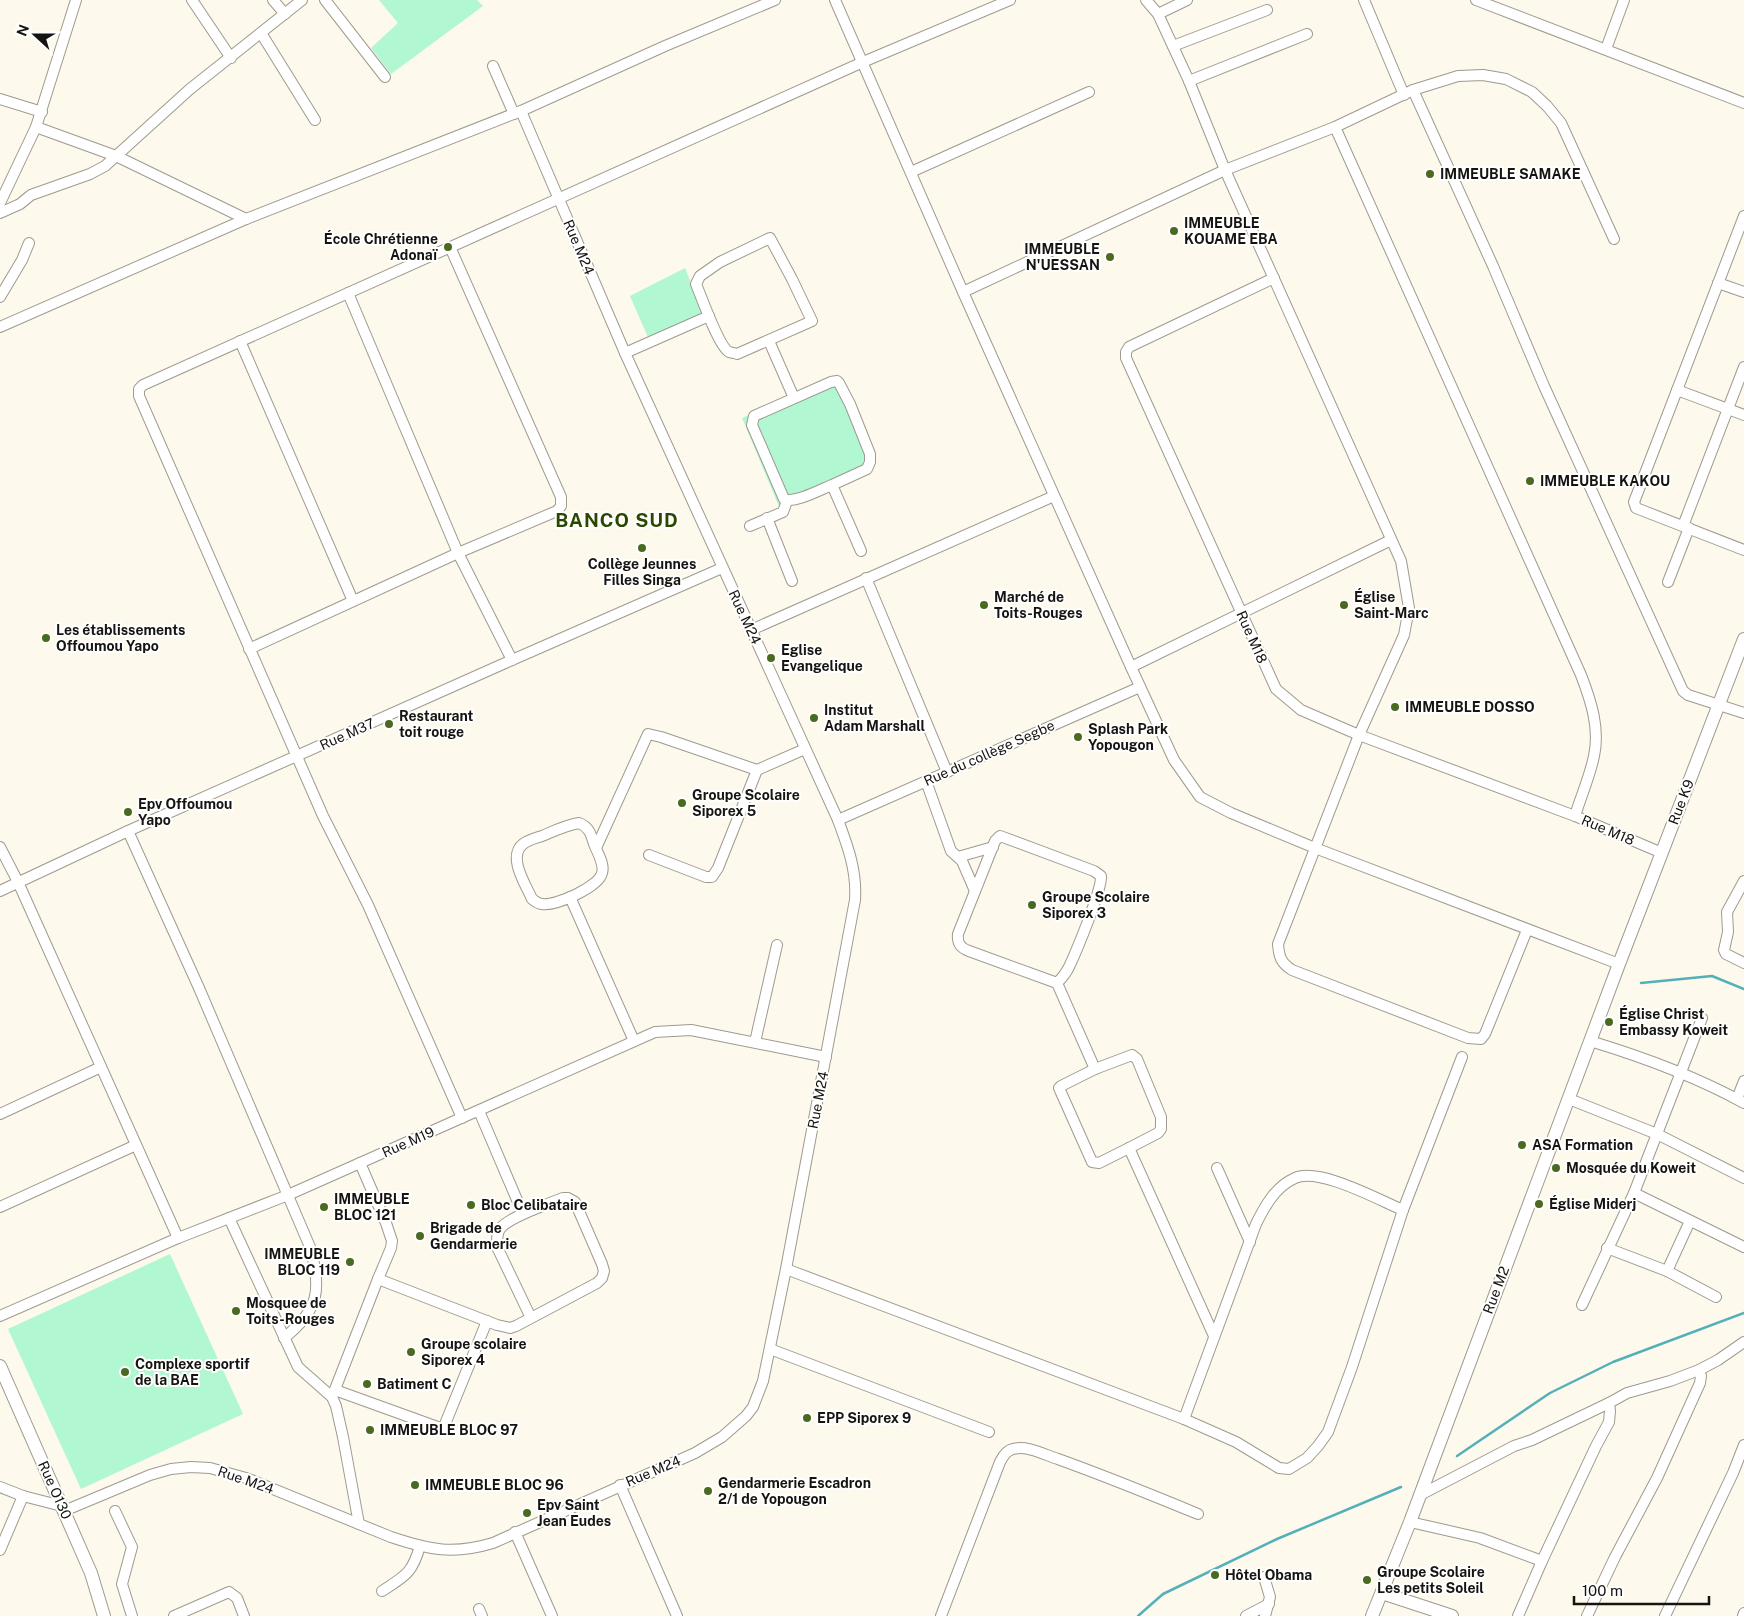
<svg xmlns="http://www.w3.org/2000/svg" width="1744" height="1616" viewBox="0 0 1744 1616" font-family="'Public Sans',sans-serif">
<rect width="100%" height="100%" fill="#fdf9ed"/>
<g fill="#b0f7d2">
<path d="M379 0H477L483 6 391 74 371 48 398 23Z"/>
<path d="M685 268 704 316 650 342 630 296Z"/>
<path d="M833 379 872 470 780 509 742 418Z"/>
<path d="M170 1254 243 1414 81 1489 8 1329Z"/>
</g>
<g fill="none" stroke-linecap="round" stroke-linejoin="round">
<g stroke="#54b0b8" stroke-width="2.5">
<path d="M1641 983 1712 976 1744 989"/>
<path d="M1457 1456 1550 1393 1613 1362 1744 1313"/>
<path d="M1138 1616 1163 1594 1277 1539 1401 1487"/>
</g>
<g stroke="#9e9a8f" stroke-width="12">
<g id="minor">
<path d="M192 0 231 58"/>
<path d="M273 0 285 14"/>
<path d="M325 0 385 77"/>
<path d="M835 0 963 292 1131 667 1174 760 1200 797 1231 813 1315 848 1619 964"/>
<path d="M1146 0 1158 14 1189 81 1225 170 1401 561 1409 608 1404 635 1359 735 1278 944C1279 957 1281 963 1292 970L1468 1038 1481 1039 1485 1034 1527 930"/>
<path d="M1364 0 1404 95"/>
<path d="M1476 0 1744 103"/>
<path d="M1158 14 1187 0"/>
<path d="M261 33 315 120"/>
<path d="M1173 46 1267 10"/>
<path d="M1606 49 1624 0"/>
<path d="M493 66 514 114"/>
<path d="M1189 81 1307 34"/>
<path d="M1413 90 1493 266 1544 386 1683 691 1688 695 1744 713"/>
<path d="M0 99 42 112"/>
<path d="M36 127 116 156 246 219"/>
<path d="M1335 127 1581 675C1591 701 1600 728 1594 756 1590 776 1581 796 1575 816"/>
<path d="M911 172 1089 92"/>
<path d="M0 203 36 127 76 0"/>
<path d="M0 213 20 204 31 195 90 174 105 166 190 89 302 0"/>
<path d="M1744 216 1634 502 1636 508 1744 550"/>
<path d="M770 238 792 279 812 321 737 354C735 353 732 353 729 352 719 347 701 296 696 284L700 276 720 262Z"/>
<path d="M1274 278 1129 347 1126 352V358L1276 689 1301 710 1359 735 1575 816 1662 853"/>
<path d="M1718 283 1744 292"/>
<path d="M963 292 1225 170 1335 127 1413 90 1458 76 1483 75 1506 79 1532 92 1547 106 1561 123 1614 239"/>
<path d="M348 293 458 553 512 660"/>
<path d="M0 297 22 260 29 243"/>
<path d="M0 327 246 219 521 111 665 46 775 0"/>
<path d="M240 341 353 601"/>
<path d="M769 341 794 398"/>
<path d="M625 353 709 316"/>
<path d="M1677 390 1744 415"/>
<path d="M832 485C822 489 794 504 784 499L752 425 754 416 831 382 837 381 839 383 850 404 870 454V462L867 469 832 485 861 551"/>
<path d="M767 518 792 581"/>
<path d="M750 526 783 512 787 501"/>
<path d="M1683 526 1744 367"/>
<path d="M866 578 947 772"/>
<path d="M1668 582 1689 528"/>
<path d="M751 630 1054 496"/>
<path d="M249 649 458 553 557 511 561 506V497L450 247"/>
<path d="M1131 667 1391 540"/>
<path d="M926 781 951 851 962 861 975 891"/>
<path d="M838 820 1140 687"/>
<path d="M579 823C589 827 591 834 594 844 597 852 605 864 602 873 599 887 556 906 542 904 538 904 535 901 532 899 526 885 507 857 523 844 528 840 536 838 542 836 554 831 566 825 579 823Z"/>
<path d="M128 831 199 988 310 1247C322 1290 319 1310 284 1338"/>
<path d="M0 847 18 882 178 1238"/>
<path d="M596 848 648 734 661 737 757 770 805 749"/>
<path d="M649 855 706 877H712L718 868 757 770"/>
<path d="M958 857 993 847"/>
<path d="M1744 881 1727 912 1728 932 1724 950 1726 954 1744 963"/>
<path d="M0 891 128 831 512 660 722 568"/>
<path d="M570 897 634 1041"/>
<path d="M1057 983C1062 978 1066 973 1069 967 1076 952 1102 890 1101 876L1094 871 1000 836 995 841 958 934C957 943 960 948 969 951L1057 983 1095 1069"/>
<path d="M1590 1041C1643 1057 1695 1076 1744 1103"/>
<path d="M755 1042 777 945"/>
<path d="M1132 1055 1137 1059 1161 1117V1129L1158 1133 1129 1148 1099 1163 1092 1162 1059 1088 1061 1086 1095 1069Z"/>
<path d="M1569 1099 1657 1134 1744 1178"/>
<path d="M1737 1099 1744 1081"/>
<path d="M479 1111 523 1214"/>
<path d="M0 1114 101 1067"/>
<path d="M462 1118 368 905 323 816 139 396V389L143 385 863 62 1010 0"/>
<path d="M1129 1148 1214 1336"/>
<path d="M1217 1168 1250 1242"/>
<path d="M1634 1193 1744 1247"/>
<path d="M0 1207 136 1145"/>
<path d="M229 1218 298 1367 332 1397 336 1406 343 1437 359 1524"/>
<path d="M1607 1248 1667 1271 1716 1297"/>
<path d="M786 1269 1184 1419 1236 1442 1279 1468 1289 1469 1307 1458 1318 1446 1328 1432 1352 1367 1403 1210 1462 1057"/>
<path d="M1667 1271 1690 1221"/>
<path d="M378 1279 497 1325 510 1328 516 1326 597 1283 602 1278 604 1271 602 1264 575 1202 568 1198H563C548 1204 508 1217 500 1229 496 1235 497 1242 498 1249L531 1318"/>
<path d="M1582 1305 1634 1193 1702 1018"/>
<path d="M0 1316 178 1238 288 1195 655 1032 691 1030 826 1057"/>
<path d="M770 1349 989 1432"/>
<path d="M335 1390 443 1429 487 1321"/>
<path d="M332 1397 378 1279 391 1248 392 1241 386 1223 360 1163"/>
<path d="M1609 1403 1627 1393 1670 1381 1699 1370 1718 1360 1744 1342"/>
<path d="M1184 1419 1256 1224C1265 1206 1275 1187 1295 1178 1319 1167 1379 1200 1403 1210"/>
<path d="M620 1485 677 1616"/>
<path d="M0 1487 23 1496 0 1550"/>
<path d="M1420 1495 1514 1446 1532 1440 1609 1403 1610 1411 1609 1422 1596 1446 1542 1561 1518 1616"/>
<path d="M23 1496 62 1506"/>
<path d="M64 1511 150 1475 171 1469 191 1467 210 1468 246 1478 391 1537C430 1550 453 1555 493 1543L695 1453 722 1437 746 1416 753 1407 763 1381 786 1269 855 900C857 871 848 847 838 820L625 353 521 111"/>
<path d="M115 1511 132 1547 122 1584 132 1616"/>
<path d="M1410 1522 1480 1538 1542 1561"/>
<path d="M515 1532 552 1616"/>
<path d="M1264 1577 1270 1597 1265 1616"/>
<path d="M382 1591C405 1576 412 1574 420 1546"/>
<path d="M479 1609 482 1616"/>
<path d="M174 1616 229 1592 237 1598 244 1616"/>
<path d="M941 1616 1000 1462C1003 1456 1007 1450 1013 1449 1027 1445 1045 1455 1058 1459 1105 1476 1152 1495 1198 1514"/>
<path d="M1246 1616 1269 1604"/>
<path d="M1587 1616 1615 1557 1657 1478 1700 1383 1701 1376 1699 1370"/>
<path d="M1665 1616 1733 1473 1744 1445"/>
<path d="M1743 1616 1744 1613"/>
</g>
</g>
<g stroke="#9e9a8f" stroke-width="14">
<g id="tertiary">
<path d="M0 1366 91 1573 104 1616"/>
<path d="M1382 1593 1452 1616"/>
<path d="M1372 1616 1410 1522 1619 964 1744 639"/>
</g>
</g>
<use href="#minor" stroke="#fff" stroke-width="10"/>
<use href="#tertiary" stroke="#fff" stroke-width="12"/>
</g>
<g fill="#4a6a20" stroke="#fff" stroke-width="2">
<circle cx="1430" cy="174" r="5"/>
<circle cx="1174" cy="231" r="5"/>
<circle cx="448" cy="247" r="5"/>
<circle cx="1110" cy="257" r="5"/>
<circle cx="1530" cy="481" r="5"/>
<circle cx="642" cy="548" r="5"/>
<circle cx="984" cy="605" r="5"/>
<circle cx="1344" cy="605" r="5"/>
<circle cx="46" cy="638" r="5"/>
<circle cx="771" cy="658" r="5"/>
<circle cx="1395" cy="707" r="5"/>
<circle cx="814" cy="718" r="5"/>
<circle cx="389" cy="724" r="5"/>
<circle cx="1078" cy="737" r="5"/>
<circle cx="682" cy="803" r="5"/>
<circle cx="128" cy="812" r="5"/>
<circle cx="1032" cy="905" r="5"/>
<circle cx="1609" cy="1022" r="5"/>
<circle cx="1522" cy="1145" r="5"/>
<circle cx="1556" cy="1168" r="5"/>
<circle cx="1539" cy="1204" r="5"/>
<circle cx="471" cy="1205" r="5"/>
<circle cx="324" cy="1207" r="5"/>
<circle cx="420" cy="1236" r="5"/>
<circle cx="350" cy="1262" r="5"/>
<circle cx="236" cy="1311" r="5"/>
<circle cx="411" cy="1352" r="5"/>
<circle cx="125" cy="1372" r="5"/>
<circle cx="367" cy="1384" r="5"/>
<circle cx="807" cy="1418" r="5"/>
<circle cx="370" cy="1430" r="5"/>
<circle cx="415" cy="1485" r="5"/>
<circle cx="708" cy="1491" r="5"/>
<circle cx="527" cy="1513" r="5"/>
<circle cx="1215" cy="1575" r="5"/>
<circle cx="1367" cy="1580" r="5"/>
</g>
<g text-anchor="middle" stroke-width="4" stroke-linejoin="round" paint-order="stroke">
<g font-size="14" font-weight="bold" fill="#151410" stroke="#fff" text-anchor="start">
<text x="1440" y="179">IMMEUBLE SAMAKE</text>
<text x="1184" y="228">IMMEUBLE<tspan x="1184" dy="16">KOUAME EBA</tspan></text>
<text x="438" y="244" text-anchor="end">École Chrétienne<tspan x="438" dy="16">Adonaï</tspan></text>
<text x="1100" y="254" text-anchor="end">IMMEUBLE<tspan x="1100" dy="16">N'UESSAN</tspan></text>
<text x="1540" y="486">IMMEUBLE KAKOU</text>
<text x="642" y="569" text-anchor="middle">Collège Jeunnes<tspan x="642" dy="16">Filles Singa</tspan></text>
<text x="994" y="602">Marché de<tspan x="994" dy="16">Toits-Rouges</tspan></text>
<text x="1354" y="602">Église<tspan x="1354" dy="16">Saint-Marc</tspan></text>
<text x="56" y="635">Les établissements<tspan x="56" dy="16">Offoumou Yapo</tspan></text>
<text x="781" y="655">Eglise<tspan x="781" dy="16">Evangelique</tspan></text>
<text x="1405" y="712">IMMEUBLE DOSSO</text>
<text x="824" y="715">Institut<tspan x="824" dy="16">Adam Marshall</tspan></text>
<text x="399" y="721">Restaurant<tspan x="399" dy="16">toit rouge</tspan></text>
<text x="1088" y="734">Splash Park<tspan x="1088" dy="16">Yopougon</tspan></text>
<text x="692" y="800">Groupe Scolaire<tspan x="692" dy="16">Siporex 5</tspan></text>
<text x="138" y="809">Epv Offoumou<tspan x="138" dy="16">Yapo</tspan></text>
<text x="1042" y="902">Groupe Scolaire<tspan x="1042" dy="16">Siporex 3</tspan></text>
<text x="1619" y="1019">Église Christ<tspan x="1619" dy="16">Embassy Koweit</tspan></text>
<text x="1532" y="1150">ASA Formation</text>
<text x="1566" y="1173">Mosquée du Koweit</text>
<text x="334" y="1204">IMMEUBLE<tspan x="334" dy="16">BLOC 121</tspan></text>
<text x="1549" y="1209">Église Miderj</text>
<text x="481" y="1210">Bloc Celibataire</text>
<text x="430" y="1233">Brigade de<tspan x="430" dy="16">Gendarmerie</tspan></text>
<text x="340" y="1259" text-anchor="end">IMMEUBLE<tspan x="340" dy="16">BLOC 119</tspan></text>
<text x="246" y="1308">Mosquee de<tspan x="246" dy="16">Toits-Rouges</tspan></text>
<text x="421" y="1349">Groupe scolaire<tspan x="421" dy="16">Siporex 4</tspan></text>
<text x="135" y="1369">Complexe sportif<tspan x="135" dy="16">de la BAE</tspan></text>
<text x="377" y="1389">Batiment C</text>
<text x="817" y="1423">EPP Siporex 9</text>
<text x="380" y="1435">IMMEUBLE BLOC 97</text>
<text x="718" y="1488">Gendarmerie Escadron<tspan x="718" dy="16">2/1 de Yopougon</tspan></text>
<text x="425" y="1490">IMMEUBLE BLOC 96</text>
<text x="537" y="1510">Epv Saint<tspan x="537" dy="16">Jean Eudes</tspan></text>
<text x="1377" y="1577">Groupe Scolaire<tspan x="1377" dy="16">Les petits Soleil</tspan></text>
<text x="1225" y="1580">Hôtel Obama</text>
</g>
<g font-size="14" fill="#151410" stroke="#fff">
<text transform="translate(579 247) rotate(67)" y="5">Rue M24</text>
<text transform="translate(745 617) rotate(65)" y="5">Rue M24</text>
<text transform="translate(1252 637) rotate(66)" y="5">Rue M18</text>
<text transform="translate(347 734) rotate(-24)" y="5">Rue M37</text>
<text transform="translate(989 753) rotate(-24)" y="5">Rue du collège Segbe</text>
<text transform="translate(1681 802) rotate(-69)" y="5">Rue K9</text>
<text transform="translate(1608 830) rotate(23)" y="5">Rue M18</text>
<text transform="translate(818 1100) rotate(-79)" y="5">Rue M24</text>
<text transform="translate(408 1142) rotate(-24)" y="5">Rue M19</text>
<text transform="translate(1496 1290) rotate(-69)" y="5">Rue M2</text>
<text transform="translate(653 1471) rotate(-23)" y="5">Rue M24</text>
<text transform="translate(246 1480) rotate(19)" y="5">Rue M24</text>
<text transform="translate(55 1490) rotate(66)" y="5">Rue O130</text>
</g>
<g font-size="19" font-weight="bold" letter-spacing="1" fill="#2c4800" stroke="#fff">
<text x="617" y="527">BANCO SUD</text>
</g>
</g>
<g transform="translate(35 35) rotate(291)" stroke="#ffffff" stroke-width="4" paint-order="stroke">
<path d="M0-4L9 19L0 12L-9 19Z" fill="#151410"/>
<text y="-8" font-size="14" font-weight="bold" text-anchor="middle" fill="#151410">N</text>
</g>
<path d="M1574 1596v8h135v-8" fill="none" stroke="#151410" stroke-width="2.5"/>
<text x="1582" y="1596" font-size="15" fill="#151410" stroke="#ffffff" stroke-width="4" paint-order="stroke">100 m</text>
</svg>
